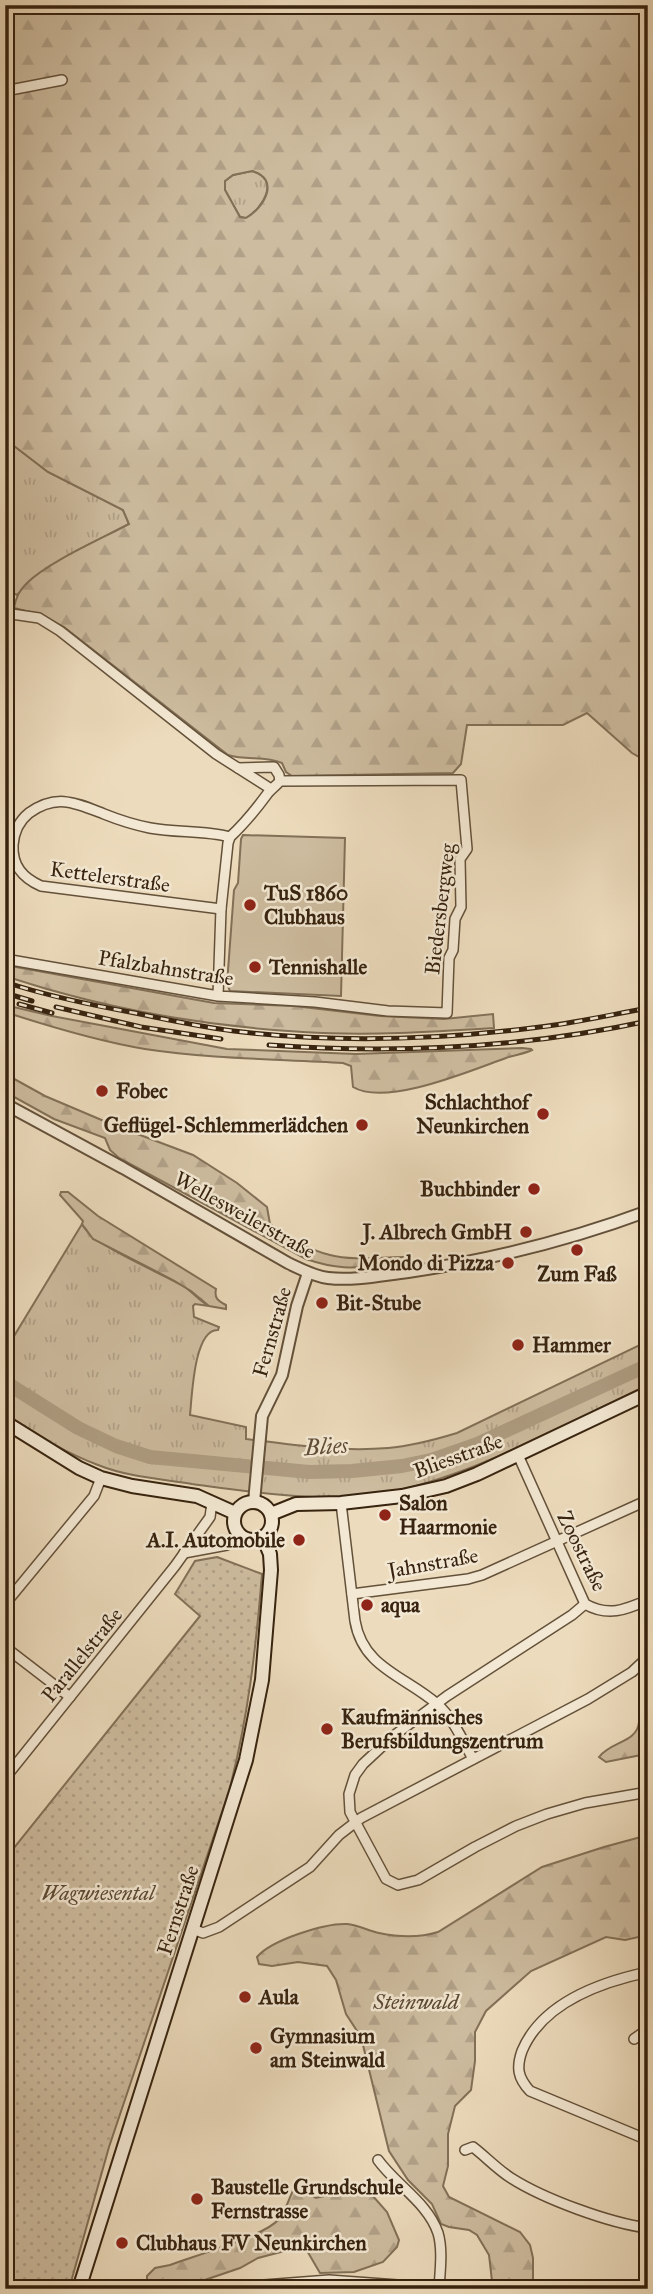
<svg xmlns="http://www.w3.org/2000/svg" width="653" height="2294" viewBox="0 0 653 2294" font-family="'IM FELL Great Primer',serif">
<defs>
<pattern id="grass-tufts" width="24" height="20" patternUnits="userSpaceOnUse" patternTransform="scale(1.75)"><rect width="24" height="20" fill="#cdbc9f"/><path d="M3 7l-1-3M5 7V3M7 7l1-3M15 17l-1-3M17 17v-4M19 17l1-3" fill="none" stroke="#b1a188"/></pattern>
<pattern id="forest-firs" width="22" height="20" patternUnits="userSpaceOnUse" patternTransform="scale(1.75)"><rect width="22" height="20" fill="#cdbc9f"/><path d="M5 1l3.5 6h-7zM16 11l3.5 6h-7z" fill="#b1a188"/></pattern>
<pattern id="park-dots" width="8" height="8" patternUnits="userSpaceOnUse" patternTransform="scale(1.75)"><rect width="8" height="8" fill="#cdbc9f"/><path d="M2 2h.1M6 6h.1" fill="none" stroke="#b1a188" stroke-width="1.8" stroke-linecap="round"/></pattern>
</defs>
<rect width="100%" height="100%" fill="#ecdbbc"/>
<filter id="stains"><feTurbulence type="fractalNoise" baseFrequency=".00286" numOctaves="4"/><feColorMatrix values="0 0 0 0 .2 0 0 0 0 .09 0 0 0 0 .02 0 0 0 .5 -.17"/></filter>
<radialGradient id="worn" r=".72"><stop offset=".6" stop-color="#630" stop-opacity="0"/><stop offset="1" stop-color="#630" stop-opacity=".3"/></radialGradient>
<g fill="url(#grass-tufts)" stroke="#827057" stroke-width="2">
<path d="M252 171C281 179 263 208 246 218L240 217 225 190V181L233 175Z"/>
<path d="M5 439 48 472 123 510 129 524C92 544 45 562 17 595L5 589Z"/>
<path d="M82 1224C93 1246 160 1272 183 1286 193 1292 199 1301 209 1306L195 1304 193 1306 194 1317 219 1327 218 1330C194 1329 192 1396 190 1415L246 1427V1439C293 1445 341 1452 388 1448 412 1446 434 1440 457 1433L648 1341V1385C569 1422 489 1468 404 1489 337 1506 259 1493 192 1484 161 1479 128 1477 98 1465 66 1453 34 1434 5 1414V1345L8 1346Z"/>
</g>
<g fill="url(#forest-firs)" stroke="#827057" stroke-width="2" fill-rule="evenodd">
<path d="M5 5H648V762L632 753 587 713 563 725H467L461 764 453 773 292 776 286 772 282 763C264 755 247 761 228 755L64 627 42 615 14 608C16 597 19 591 27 583 48 562 101 539 129 524L123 510 48 472 5 439ZM252 171C281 179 264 208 246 218L240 217 225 190V181L233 175Z"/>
<path d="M5 965 214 1003 294 1006 380 1016 444 1019 493 1014 494 1028C431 1032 367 1036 303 1032 203 1026 101 1008 5 976Z"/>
<path d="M5 1005 52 1016 227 1049 356 1054 522 1048 531 1049 532 1050C524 1054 514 1055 506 1058 472 1070 386 1107 353 1087L351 1066 343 1063C278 1059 210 1059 145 1049 97 1041 51 1027 5 1012Z"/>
<path d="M5 1071 7 1075 45 1096 111 1124 193 1155 237 1183 267 1207 270 1224C288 1236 308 1250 330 1255 353 1261 379 1257 403 1257H408L410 1260C402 1264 392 1264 383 1265 353 1269 335 1269 306 1259L119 1158 110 1150 105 1138 54 1119 5 1092Z"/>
<path d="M61 1192H68L98 1216 216 1289C214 1298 218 1301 226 1305V1309L209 1306 191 1291 173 1280 93 1239 82 1224 83 1221 60 1195Z"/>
<path d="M648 1716V1748L641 1755 606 1762 599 1757C611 1741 637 1743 639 1722Z"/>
<path d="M648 1835V1935L625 1940 606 1937 531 1971 486 2011 475 2032V2061L471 2090 455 2106 448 2134V2166L443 2186 449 2197 520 2232 530 2245 533 2258V2280L529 2289H495L492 2281 489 2255 477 2235 469 2230 449 2227 441 2224 432 2204 408 2180 389 2151 361 2037 346 2014 336 1980 327 1966 298 1962 272 1966 259 1964 257 1957C271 1940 325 1923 347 1924 358 1925 369 1931 379 1933 398 1937 419 1938 438 1932L542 1867 604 1847Z"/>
<path d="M296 2185H305L308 2193 316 2198 337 2193 372 2195 387 2212 399 2240 397 2247 383 2262 354 2272 320 2273 306 2249 296 2248 258 2258 240 2268 196 2283 189 2289H160L147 2280V2276L155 2268 170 2265C194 2256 264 2236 278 2220 287 2210 289 2196 296 2185Z"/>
</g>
<path fill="url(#park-dots)" stroke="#827057" stroke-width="2" d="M217 1557 262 1574C256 1648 248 1719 229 1791L109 2147 69 2289H5V1859L200 1616 175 1594 195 1561Z"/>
<path fill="#cdbc9f" stroke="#827057" stroke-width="2" d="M243 835 345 838 341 996 230 991 227 984 234 890 238 883 241 839Z"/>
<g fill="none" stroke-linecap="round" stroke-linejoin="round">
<path stroke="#ae9c81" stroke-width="14" d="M5 1382 78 1428 116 1446 150 1457 309 1472 352 1471 402 1466 431 1460 477 1444 648 1365"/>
<g stroke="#64513a" stroke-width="12">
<g id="minor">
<path d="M5 91 62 80"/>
<path d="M5 613 39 618 60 631 216 754 271 789"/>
<path d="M238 768 274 767 279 775 280 781"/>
<path d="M221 909 41 886C23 878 12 866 13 845 14 832 19 821 29 813 57 793 76 803 104 814 119 820 135 825 150 828 177 833 204 830 230 837"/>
<path d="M5 959 218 996 315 1002 388 1011 447 1013 449 958 453 950 455 919 461 907 460 859 467 849 461 780 280 781C276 786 272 788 268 793 257 808 244 824 230 837L228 843 221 909 218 996"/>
<path d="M518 1455 585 1604C608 1617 625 1610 648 1600"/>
<path d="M341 1503 355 1621C363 1668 405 1676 437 1704 453 1718 463 1741 473 1759"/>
<path d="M184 1553 227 1545 243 1537"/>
<path d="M352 1594 468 1579 482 1575 648 1500"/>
<path d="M5 1604 94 1496 101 1478"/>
<path d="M585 1604 572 1615 447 1696 392 1737 363 1764 355 1775 349 1794 350 1812 386 1879 398 1885 418 1880 475 1847 516 1826 547 1814 585 1803 648 1792"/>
<path d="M5 1647 70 1697"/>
<path d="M5 1778 175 1566 210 1517 212 1503"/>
<path d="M193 1929 203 1933 219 1927 310 1867 339 1835 361 1818 588 1699 632 1672 648 1657"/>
<path d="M648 1972C601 1982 542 2003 522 2051 516 2068 518 2078 530 2091L648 2140"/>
<path d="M634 2039 648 2029"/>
<path d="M465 2150 473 2147C486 2157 497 2169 511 2178 544 2199 609 2223 648 2228"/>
<path d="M378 2160C396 2185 428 2203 438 2233 443 2250 440 2271 439 2289"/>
<path d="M237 2287 329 2280 439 2288"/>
</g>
</g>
<g stroke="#64513a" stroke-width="14">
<g id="tertiary">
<path d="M5 1104 123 1168 288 1263C301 1269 313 1276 328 1278 354 1281 382 1275 408 1272 490 1260 570 1240 648 1211"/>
<path d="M254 1502 262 1416 282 1375 297 1306 308 1273"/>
</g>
</g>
<g stroke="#37230f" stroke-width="16">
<g id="secondary">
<path d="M5 1422 79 1468 101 1478 132 1486 197 1496 235 1513"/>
<circle cx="253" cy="1521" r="19"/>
<path d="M271 1514 296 1504 341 1503 402 1496 446 1486 477 1474 648 1393"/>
<path d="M79 2289 246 1760 262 1680 271 1570 270 1554 263 1537"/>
</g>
</g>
<use href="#minor" stroke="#f3e8d3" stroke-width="9"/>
<use href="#tertiary" stroke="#f3e8d3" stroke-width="10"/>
<use href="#secondary" stroke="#f3e8d3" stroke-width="12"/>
<g stroke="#37230f" stroke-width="5">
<g id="rail">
<path d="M5 982C47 996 91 1005 135 1013 168 1020 201 1027 234 1031 332 1043 434 1040 532 1028 571 1024 609 1015 648 1008"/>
<path d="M5 993 32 1001"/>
<path d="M19 1004 52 1013"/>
<path d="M56 1007 141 1027 221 1039"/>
<path d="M269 1045C396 1054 524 1048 648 1021"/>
</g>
</g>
<use href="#rail" stroke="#f3e8d3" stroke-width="2.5" stroke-dasharray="8" stroke-linecap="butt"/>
</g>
<g fill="#8f2418" stroke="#f3e8d3" stroke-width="2.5">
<circle cx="250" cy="905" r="7"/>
<circle cx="255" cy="967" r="7"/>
<circle cx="102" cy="1091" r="7"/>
<circle cx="543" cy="1114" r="7"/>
<circle cx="362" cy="1125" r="7"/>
<circle cx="534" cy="1189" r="7"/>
<circle cx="526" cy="1232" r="7"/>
<circle cx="577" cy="1250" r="7"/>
<circle cx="508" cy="1263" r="7"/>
<circle cx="322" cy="1303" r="7"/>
<circle cx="518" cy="1345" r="7"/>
<circle cx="385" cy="1515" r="7"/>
<circle cx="299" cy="1540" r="7"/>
<circle cx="367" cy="1605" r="7"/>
<circle cx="327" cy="1729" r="7"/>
<circle cx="245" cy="1997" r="7"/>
<circle cx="256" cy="2048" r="7"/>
<circle cx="197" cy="2199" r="7"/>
<circle cx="122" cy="2243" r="7"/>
</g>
<g text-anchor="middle" stroke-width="5" stroke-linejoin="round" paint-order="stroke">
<g font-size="21" fill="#37230f" stroke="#f3e8d3">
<text transform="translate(110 877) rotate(8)" y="7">Kettelerstraße</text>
<text transform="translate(440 909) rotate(-83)" y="7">Biedersbergweg</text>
<text transform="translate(166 968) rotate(9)" y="7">Pfalzbahnstraße</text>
<text transform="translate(245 1215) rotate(29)" y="7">Wellesweilerstraße</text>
<text transform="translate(272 1332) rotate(-74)" y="7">Fernstraße</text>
<text transform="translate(458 1456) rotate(-20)" y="7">Bliesstraße</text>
<text transform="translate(582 1551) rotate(64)" y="7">Zoostraße</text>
<text transform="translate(433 1563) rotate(-10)" y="7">Jahnstraße</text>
<text transform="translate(82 1655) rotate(-51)" y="7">Parallelstraße</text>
<text transform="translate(178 1910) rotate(-72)" y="7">Fernstraße</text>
</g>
<g font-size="21" font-weight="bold" fill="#37230f" stroke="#f3e8d3" text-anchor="start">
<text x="264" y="900">TuS 1860<tspan x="264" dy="24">Clubhaus</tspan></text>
<text x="269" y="974">Tennishalle</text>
<text x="116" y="1098">Fobec</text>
<text x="529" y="1109" text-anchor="end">Schlachthof<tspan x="529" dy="24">Neunkirchen</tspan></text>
<text x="348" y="1132" text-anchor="end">Geflügel-Schlemmerlädchen</text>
<text x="520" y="1196" text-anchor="end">Buchbinder</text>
<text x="512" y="1239" text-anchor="end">J. Albrech GmbH</text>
<text x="494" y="1270" text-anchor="end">Mondo di Pizza</text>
<text x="577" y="1281" text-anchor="middle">Zum Faß</text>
<text x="336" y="1310">Bit-Stube</text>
<text x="532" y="1352">Hammer</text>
<text x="399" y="1510">Salon<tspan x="399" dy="24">Haarmonie</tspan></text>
<text x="285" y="1547" text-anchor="end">A.I. Automobile</text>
<text x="381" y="1612">aqua</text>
<text x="341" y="1724">Kaufmännisches<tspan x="341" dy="24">Berufsbildungszentrum</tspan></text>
<text x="259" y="2004">Aula</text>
<text x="270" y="2043">Gymnasium<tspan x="270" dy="24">am Steinwald</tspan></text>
<text x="211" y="2194">Baustelle Grundschule<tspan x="211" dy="24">Fernstrasse</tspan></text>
<text x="136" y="2250">Clubhaus FV Neunkirchen</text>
</g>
<g font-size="21" font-style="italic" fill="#5c4933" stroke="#f3e8d3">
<text x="98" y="1900">Wagwiesental</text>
<text x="416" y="2009">Steinwald</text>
</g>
<g font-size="23" font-style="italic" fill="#614d37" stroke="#f3e8d3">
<text transform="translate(326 1446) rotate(-3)" y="8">Blies</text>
</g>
</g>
<rect width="653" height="2294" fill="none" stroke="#ecdbbc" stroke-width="28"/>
<rect x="7" y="7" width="639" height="2280" fill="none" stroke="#37230f" stroke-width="3.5"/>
<rect x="14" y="14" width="625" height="2266" fill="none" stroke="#37230f" stroke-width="2"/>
<rect width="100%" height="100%" filter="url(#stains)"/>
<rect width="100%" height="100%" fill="url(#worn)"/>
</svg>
